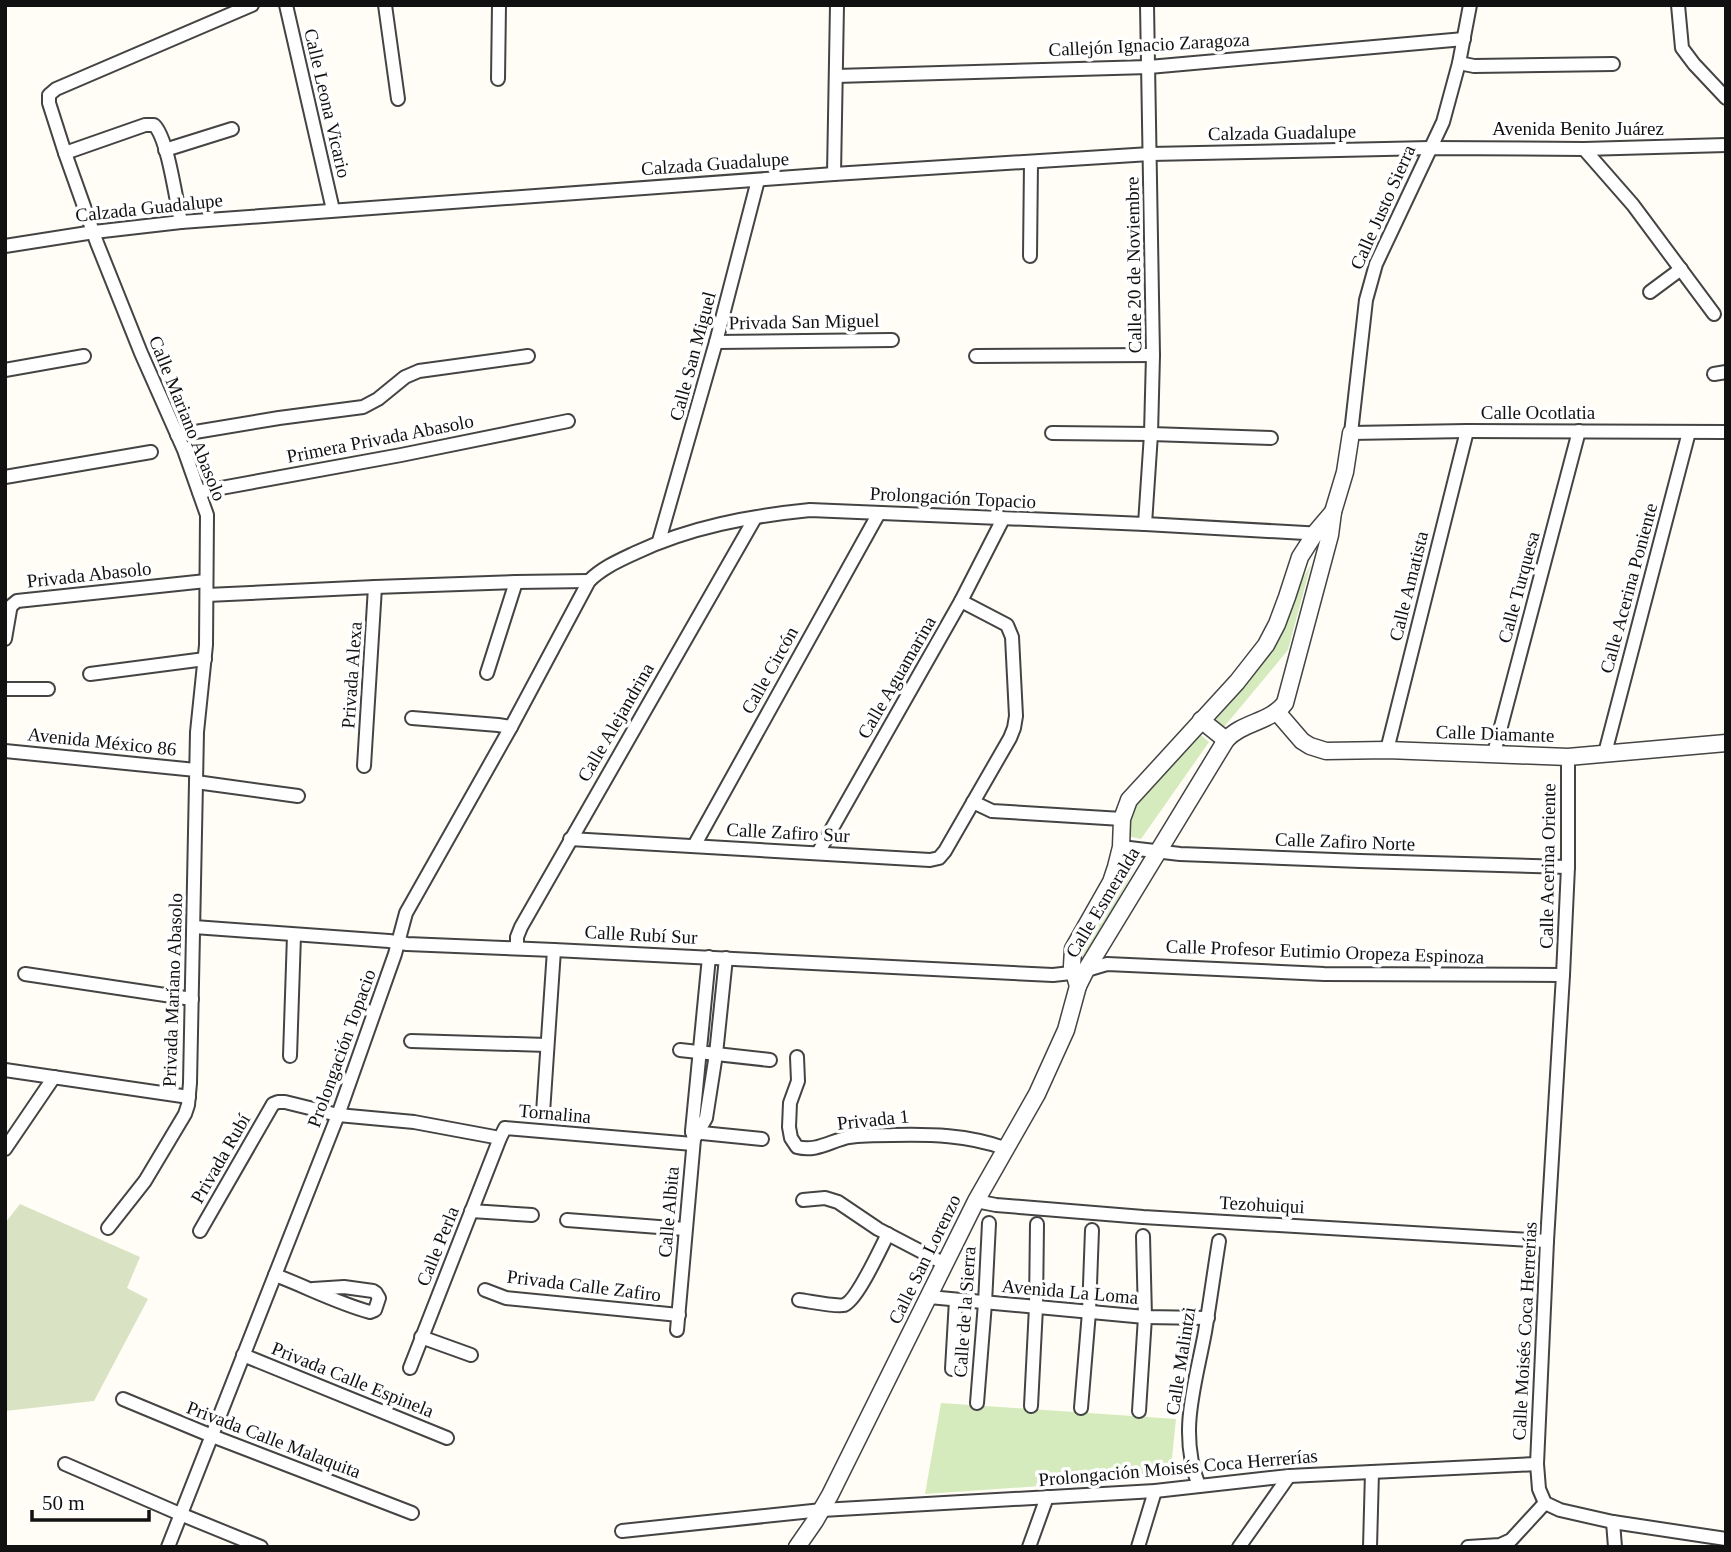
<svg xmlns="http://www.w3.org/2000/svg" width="1731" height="1552" viewBox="0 0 1731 1552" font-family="'Times New Roman',serif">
<rect width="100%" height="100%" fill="#fffdf5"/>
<g fill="#d5ebbd">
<path d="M1311 564 1288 650 1224 727 1207 716 1272 632Z"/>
<path d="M1195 730 1209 742 1141 839 1123 835 1124 817Z"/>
<path d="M1117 861 1135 862 1132 874 1084 960 1070 950Z"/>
<path d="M941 1403 1176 1419 1170 1477 925 1494Z"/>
</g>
<path fill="#d9e3c4" d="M20 1204 140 1257 127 1288 148 1299 94 1401 5 1411V1223Z"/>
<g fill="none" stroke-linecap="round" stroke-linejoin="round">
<g stroke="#444" stroke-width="16">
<g id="minor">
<path d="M286 5 333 210"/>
<path d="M385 5 398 99"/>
<path d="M1470 5 1459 63 1443 122 1376 264 1366 300 1351 433 1467 431 1726 432"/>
<path d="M1678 5 1682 48 1694 64 1726 98"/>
<path d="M1459 63 1474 66 1613 64"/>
<path d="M836 76 1149 67 1464 39"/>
<path d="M498 79 499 5"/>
<path d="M1584 149 1633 205 1714 314"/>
<path d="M165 150 232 129"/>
<path d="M65 153 145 125H154C168 138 176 201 181 222"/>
<path d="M834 174 837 5"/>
<path d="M5 246 94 232 181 222 834 174 1150 154 1430 148 1584 149 1726 145"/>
<path d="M1030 256 1031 162"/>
<path d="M1650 292 1681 269"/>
<path d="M716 342 892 340"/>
<path d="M976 356 1153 355"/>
<path d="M5 370 84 356"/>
<path d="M1714 374 1726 372"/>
<path d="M1052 433 1151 434 1271 438"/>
<path d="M177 435 279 418 363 407 378 399 405 377 419 371 528 356"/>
<path d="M5 477 151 452"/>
<path d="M199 492 401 455 568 421"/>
<path d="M1145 524 1151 434 1153 355 1147 5"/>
<path d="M659 541 716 342 758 180"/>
<path d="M207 595 375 587 516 582 589 581"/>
<path d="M5 639 10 610 11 606 17 601 206 581"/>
<path d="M487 673 516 582"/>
<path d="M90 674 205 659"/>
<path d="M5 689H48"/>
<path d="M412 718 498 725 511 727"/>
<path d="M1387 750 1467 431"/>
<path d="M5 751 196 770"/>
<path d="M1494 753 1579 431"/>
<path d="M1605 753 1689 432"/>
<path d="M1568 757V867L1563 975 1547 1241 1537 1464 1539 1489 1545 1503 1560 1510 1613 1522 1726 1539"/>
<path d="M364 766 375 587"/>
<path d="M196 782 298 796"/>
<path d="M973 802 992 811 1122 819"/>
<path d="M570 839 930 860 939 858 945 851 1010 738 1014 728 1016 716 1012 637 1007 625 961 601"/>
<path d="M694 846 879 513"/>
<path d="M1121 847 1180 854 1360 861 1568 867"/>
<path d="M818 853 961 601 1003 519"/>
<path d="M194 927 389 941 407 944 554 950 1053 975 1080 972 1107 964 1324 974 1563 975"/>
<path d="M517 948V937L521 927 755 518"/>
<path d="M25 974 192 999"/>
<path d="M411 1041 547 1045"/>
<path d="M680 1050 770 1060"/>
<path d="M290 1056 294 935"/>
<path d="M797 1057 798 1081 790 1103 789 1127 791 1138 797 1147C817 1152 830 1141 849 1137 863 1135 878 1135 892 1135 930 1134 968 1135 1004 1148"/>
<path d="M5 1070 189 1097"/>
<path d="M543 1113 554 950"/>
<path d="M692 1132 762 1139"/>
<path d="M694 1139 706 1118 716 1054 726 958"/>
<path d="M5 1149 54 1077"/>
<path d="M803 1200 825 1198 838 1202 878 1229 945 1264"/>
<path d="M976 1201 996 1205 1143 1217 1547 1241"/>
<path d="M471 1211 532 1215"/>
<path d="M567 1220 685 1229"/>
<path d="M108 1228 145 1181 185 1114 188 1105 190 1083 197 732 206 645 207 515 184 450 141 353 97 243 65 153 49 103V95L56 89 252 5"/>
<path d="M200 1231 273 1104 278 1102H285L338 1115 414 1122 500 1138"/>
<path d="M275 1275C307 1287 337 1303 370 1312L375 1310 379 1298 376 1293 373 1291 344 1287 313 1289"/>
<path d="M485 1290 506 1298 679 1315"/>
<path d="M929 1297 1145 1317 1208 1318"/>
<path d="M799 1300C808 1301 835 1307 844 1305 857 1301 881 1247 888 1234"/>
<path d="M677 1330 694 1139 692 1131 709 957"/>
<path d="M421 1337 471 1355"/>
<path d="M243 1355 447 1438"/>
<path d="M410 1368 500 1138 505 1128 693 1144"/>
<path d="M952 1369 956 1300"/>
<path d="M123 1399 212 1436 412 1513"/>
<path d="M977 1403 985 1303 989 1223"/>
<path d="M1031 1406 1036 1307 1037 1224"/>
<path d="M1081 1408 1089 1312 1092 1230"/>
<path d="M1139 1411 1145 1317 1143 1236"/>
<path d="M65 1464 180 1514 261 1547"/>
<path d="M1199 1486C1178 1433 1195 1386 1205 1332 1210 1302 1214 1272 1219 1241"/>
<path d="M1613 1522 1615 1547"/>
<path d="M622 1531 822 1510 1155 1491 1289 1476 1537 1464"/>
<path d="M168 1547 338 1115 395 954 406 913 511 727 589 581C602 568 618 561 635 553 690 527 750 516 810 510L1145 524 1323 534"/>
<path d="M1029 1547 1047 1497"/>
<path d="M1138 1547 1155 1491"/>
<path d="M1239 1547 1289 1476"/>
<path d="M1370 1547 1372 1472"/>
<path d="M1468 1547 1500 1545 1511 1540 1545 1503"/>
</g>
</g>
<g stroke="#444" stroke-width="19">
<g id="tertiary">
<path d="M1277 712 1302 741 1310 746 1326 751 1387 750 1568 757 1726 743"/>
<path d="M1201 720 1226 740"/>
<path d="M1078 986 1072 966 1073 949 1111 882 1116 867 1121 847 1122 819 1129 800 1237 682 1266 645 1277 624 1287 597 1300 557 1316 532 1333 512"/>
<path d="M797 1547 815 1521 830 1495 976 1201 1037 1094 1066 1030 1078 986 1086 970 1226 740C1242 722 1271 722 1285 703L1330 535 1333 512 1345 472 1351 433"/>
</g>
</g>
<use href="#minor" stroke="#fff" stroke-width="12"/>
<use href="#tertiary" stroke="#fff" stroke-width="16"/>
</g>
<g text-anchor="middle" stroke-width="7" stroke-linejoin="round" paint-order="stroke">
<g font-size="19" fill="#111" stroke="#fff">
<text transform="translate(1149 44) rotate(-3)" y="7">Callejón Ignacio Zaragoza</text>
<text transform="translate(328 103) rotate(77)" y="7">Calle Leona Vicario</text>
<text x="1578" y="135">Avenida Benito Juárez</text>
<text transform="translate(1282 132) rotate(-1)" y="7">Calzada Guadalupe</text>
<text transform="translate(715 163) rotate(-4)" y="7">Calzada Guadalupe</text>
<text transform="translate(149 207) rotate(-6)" y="7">Calzada Guadalupe</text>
<text transform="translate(1382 207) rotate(-66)" y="7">Calle Justo Sierra</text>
<text transform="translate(1133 265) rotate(-91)" y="7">Calle 20 de Noviembre</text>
<text transform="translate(804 321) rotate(-1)" y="7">Privada San Miguel</text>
<text transform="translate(692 356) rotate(-75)" y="7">Calle San Miguel</text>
<text x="1538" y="419">Calle Ocotlatia</text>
<text transform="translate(188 418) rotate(68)" y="7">Calle Mariano Abasolo</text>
<text transform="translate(380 438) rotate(-11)" y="7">Primera Privada Abasolo</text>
<text transform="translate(953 497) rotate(3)" y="7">Prolongación Topacio</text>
<text transform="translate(89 574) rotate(-6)" y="7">Privada Abasolo</text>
<text transform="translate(1408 586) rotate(-76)" y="7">Calle Amatista</text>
<text transform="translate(1518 587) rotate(-75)" y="7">Calle Turquesa</text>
<text transform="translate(1628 588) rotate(-75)" y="7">Calle Acerina Poniente</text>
<text transform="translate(769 670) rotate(-61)" y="7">Calle Circón</text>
<text transform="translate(351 675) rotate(-86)" y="7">Privada Alexa</text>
<text transform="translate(896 677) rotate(-60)" y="7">Calle Aguamarina</text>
<text transform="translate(615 722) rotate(-60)" y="7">Calle Alejandrina</text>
<text transform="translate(1495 733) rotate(2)" y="7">Calle Diamante</text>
<text transform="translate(102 741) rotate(6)" y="7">Avenida México 86</text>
<text transform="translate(788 832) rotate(3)" y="7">Calle Zafiro Sur</text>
<text transform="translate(1345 841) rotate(2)" y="7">Calle Zafiro Norte</text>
<text transform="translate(1547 866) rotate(-89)" y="7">Calle Acerina Oriente</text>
<text transform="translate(1102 902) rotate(-59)" y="7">Calle Esmeralda</text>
<text transform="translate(641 934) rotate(3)" y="7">Calle Rubí Sur</text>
<text transform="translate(1325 951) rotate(2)" y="7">Calle Profesor Eutimio Oropeza Espinoza</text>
<text transform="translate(172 990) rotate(-88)" y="7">Privada Mariano Abasolo</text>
<text transform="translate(341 1048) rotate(-70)" y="7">Prolongación Topacio</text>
<text transform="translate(555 1113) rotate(5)" y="7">Tornalina</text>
<text transform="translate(873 1119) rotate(-6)" y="7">Privada 1</text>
<text transform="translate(220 1158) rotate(-60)" y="7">Privada Rubí</text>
<text transform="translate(1262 1204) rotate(3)" y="7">Tezohuiqui</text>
<text transform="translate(668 1212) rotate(-85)" y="7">Calle Albita</text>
<text transform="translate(437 1246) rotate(-68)" y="7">Calle Perla</text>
<text transform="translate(924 1259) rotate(-64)" y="7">Calle San Lorenzo</text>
<text transform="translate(584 1285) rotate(7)" y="7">Privada Calle Zafiro</text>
<text transform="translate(1070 1291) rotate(5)" y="7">Avenida La Loma</text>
<text transform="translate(964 1312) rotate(-86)" y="7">Calle de la Sierra</text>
<text transform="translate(1524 1331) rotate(-87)" y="7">Calle Moisés Coca Herrerías</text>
<text transform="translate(1180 1361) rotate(-81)" y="7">Calle Malintzi</text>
<text transform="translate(353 1379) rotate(22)" y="7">Privada Calle Espinela</text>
<text transform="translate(274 1439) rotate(21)" y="7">Privada Calle Malaquita</text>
<text transform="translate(1178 1467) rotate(-5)" y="7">Prolongación Moisés Coca Herrerías</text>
</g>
</g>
<rect width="1731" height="1552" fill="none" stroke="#111111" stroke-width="14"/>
<path d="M32 1510v10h117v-10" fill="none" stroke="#111111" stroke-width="3.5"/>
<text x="42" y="1510" font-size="21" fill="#111111" stroke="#ffffff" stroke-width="5" paint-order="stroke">50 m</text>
</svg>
